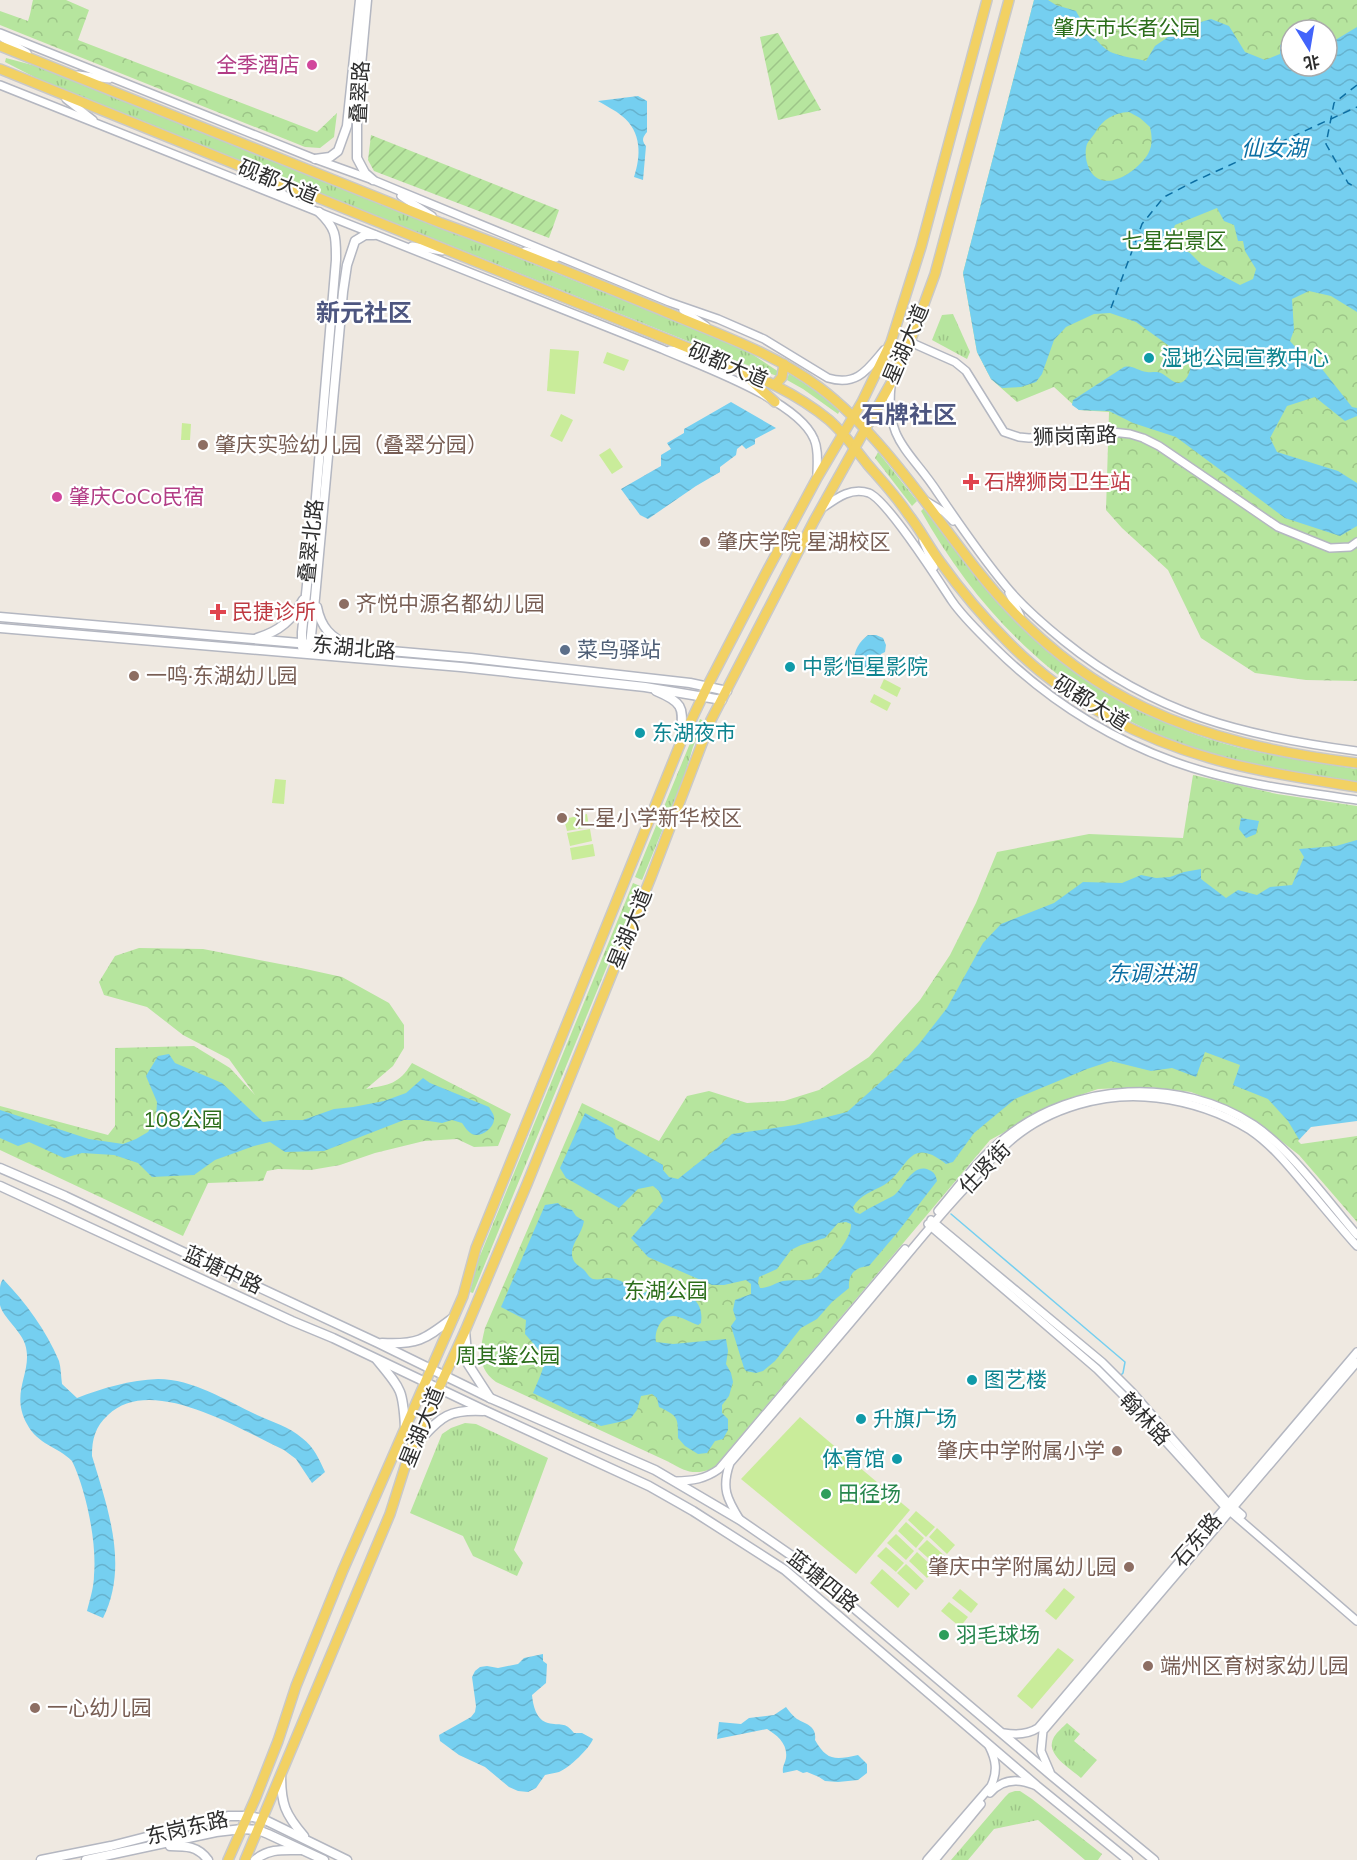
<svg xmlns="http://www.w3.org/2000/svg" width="1357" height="1860" viewBox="0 0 1357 1860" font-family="Mulish,'Noto Sans SC',sans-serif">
<defs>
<pattern id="grass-tufts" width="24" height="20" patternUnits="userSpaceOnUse" patternTransform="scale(1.5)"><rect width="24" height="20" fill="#b6e59e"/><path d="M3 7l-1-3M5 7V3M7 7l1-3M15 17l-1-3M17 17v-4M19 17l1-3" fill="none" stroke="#9dc588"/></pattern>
<pattern id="forest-crowns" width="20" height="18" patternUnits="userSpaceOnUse" patternTransform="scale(1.5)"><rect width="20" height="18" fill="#b6e59e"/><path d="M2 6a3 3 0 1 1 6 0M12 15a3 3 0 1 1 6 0" fill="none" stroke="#9dc588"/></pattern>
<pattern id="garden-furrows" width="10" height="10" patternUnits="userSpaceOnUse" patternTransform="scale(1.5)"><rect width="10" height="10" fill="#b6e59e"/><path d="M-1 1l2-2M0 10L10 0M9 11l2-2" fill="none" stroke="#9dc588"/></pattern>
<pattern id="water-waves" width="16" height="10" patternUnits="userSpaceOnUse" patternTransform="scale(1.5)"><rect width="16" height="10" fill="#75cff0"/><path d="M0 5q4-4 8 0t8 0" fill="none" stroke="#66b2ce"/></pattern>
</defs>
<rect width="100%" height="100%" fill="#efe9e1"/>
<g fill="url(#grass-tufts)">
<path d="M6 58 47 69 683 324 746 350 779 372 777 376 742 363 44 82 5 62Z"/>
<path d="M953 314 970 352 967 359 932 340 942 315Z"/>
<path d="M789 373 841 408 838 414 803 389 787 380Z"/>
<path d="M878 452 917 501 912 506 875 458Z"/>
<path d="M924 508C942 529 959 550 976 572 986 585 996 599 1007 611 1071 679 1150 725 1240 748 1279 757 1318 763 1357 769V782C1293 772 1228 762 1167 738 1059 695 977 611 921 511Z"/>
<path d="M700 719 704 721 693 747 684 777 642 880 635 877Z"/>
<path d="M633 883 640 886 473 1293 470 1292 477 1263Z"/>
<path d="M465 1423 476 1424 548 1458 514 1550 523 1563 517 1576 473 1556 463 1536 410 1513 442 1434 451 1428Z"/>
<path d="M1067 1723 1080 1734 1074 1741 1097 1760 1081 1778C1070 1768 1044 1754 1054 1737 1057 1732 1063 1727 1067 1723Z"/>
<path d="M1015 1791H1020L1032 1799 1102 1854 1098 1860H1085L1038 1820 994 1829 968 1860H951L1005 1797 1009 1793Z"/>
</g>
<g fill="url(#forest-crowns)" fill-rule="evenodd">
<path d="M33 0H66L89 10 78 40 317 132 337 113 334 137 320 148 305 147 0 25V11L28 21C31 13 31 7 33 0Z"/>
<path d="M1034 0H1357V681L1306 680 1255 673 1201 638 1168 570 1122 528 1106 510 1109 412 1079 410 1054 387 1017 402 991 379 977 352 963 273ZM1291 30H1327V66H1291Z"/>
<path d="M1193 775 1277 794 1357 806V1222L1299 1155 1258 1123 1224 1105 1191 1092 1149 1087 1098 1089 1060 1102 990 1140 713 1469C693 1475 686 1472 669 1462L496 1382C476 1367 480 1349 485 1328L582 1103 659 1141 687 1096 709 1091 747 1103 784 1101 819 1090 869 1057 920 1000 950 955 976 903 997 852 1089 834 1183 838Z"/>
<path d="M139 948 203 949 301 968 342 977 389 1003 404 1025V1048L393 1066 366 1089C390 1084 398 1085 412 1063L511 1114 498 1146 474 1147 457 1139 424 1141 375 1153 340 1165 311 1170 278 1169 267 1171 263 1181 208 1183 183 1236 0 1150V1106L108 1135 115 1126V1048L194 1046 230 1068 255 1095 229 1059 183 1035 147 1007 104 995 99 982 115 956Z"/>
</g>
<g fill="url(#garden-furrows)">
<path d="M778 33 821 110 778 120 760 37Z"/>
<path d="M371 135 559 210 549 238 374 171 368 160Z"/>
</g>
<g fill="#c9ec9a">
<path d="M550 349 579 351 575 394 547 391Z"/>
<path d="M607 352 629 360 624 371 603 363Z"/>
<path d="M561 414 573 420 562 442 550 436Z"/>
<path d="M182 423 191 424 190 440H181Z"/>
<path d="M610 448 623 467 612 474 599 455Z"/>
<path d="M884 679 901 688 897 697 880 688Z"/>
<path d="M874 694 891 703 887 711 870 702Z"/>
<path d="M275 779 286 780 284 804 272 803Z"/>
<path d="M587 814 589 827 567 831 564 819Z"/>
<path d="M590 829 592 841 570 846 567 833Z"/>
<path d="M593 844 595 856 572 860 570 848Z"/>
<path d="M800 1417 910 1510 856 1574 741 1479Z"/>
<path d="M916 1511 935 1527 926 1537 908 1520Z"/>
<path d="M906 1522 924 1538 916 1548 898 1531Z"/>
<path d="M937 1528 955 1545 947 1554 929 1537Z"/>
<path d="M896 1534 914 1551 906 1560 887 1543Z"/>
<path d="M927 1540 945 1556 937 1566 918 1549Z"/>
<path d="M886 1547 904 1563 896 1572 877 1556Z"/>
<path d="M917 1552 935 1569 927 1578 909 1561Z"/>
<path d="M906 1564 924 1581 916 1590 897 1573Z"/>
<path d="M882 1569 910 1594 898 1608 870 1583Z"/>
<path d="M1064 1588 1075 1597 1056 1620 1045 1611Z"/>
<path d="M960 1589 978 1604 971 1613 952 1598Z"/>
<path d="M949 1602 968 1617 960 1627 941 1611Z"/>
<path d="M1058 1648 1074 1660 1032 1709 1017 1696Z"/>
</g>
<g fill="url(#water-waves)" fill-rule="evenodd">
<path d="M1034 0H1048L1056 5 1076 11C1082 23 1101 49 1113 53 1123 57 1135 58 1146 61L1155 46 1181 28 1211 19 1229 26 1245 52 1265 60 1280 54V45L1291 41V46L1287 48 1288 54H1291V66H1327V45L1357 27V312L1331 296 1309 291 1292 299 1294 330 1290 341 1313 367 1322 369 1352 407 1357 408V416L1345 421 1315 397 1287 406 1270 438 1277 452 1338 471 1357 483V526L1340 536 1285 518 1176 437 1133 423 1109 411 1079 410 1072 405 1073 400 1124 367C1134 365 1137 371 1147 372 1152 373 1156 371 1161 373 1167 376 1172 382 1178 383 1187 384 1193 367 1190 361L1136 322 1110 313 1094 314 1066 327 1054 340 1042 374 1036 382 1021 387 1002 388 991 379 977 352 963 273ZM1129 112 1140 118 1150 127C1152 136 1153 145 1148 154 1140 167 1118 185 1101 180 1088 176 1083 156 1087 144 1089 140 1093 136 1095 133 1103 119 1113 113 1129 112ZM1217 208 1224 221 1234 225 1238 241H1243L1245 251 1256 269 1253 279 1240 285 1202 265 1190 253 1169 242 1175 225Z"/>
<path d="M638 96 647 101V132C643 137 641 140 646 146L643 180 634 177C641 156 642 132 622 116 615 110 606 106 598 101Z"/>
<path d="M731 402 776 428 755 439V444L746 449 742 445 737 449 736 455 720 467V472L696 486 648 519 640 515 621 489 661 466V455L671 449 667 443 684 433V429Z"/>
<path d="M868 635H876L883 638 886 645 885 652 881 654 880 659 882 662 886 663V667L879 673 874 675 863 670 854 662C854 650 859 642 868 635Z"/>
<path d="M1241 818 1259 821 1256 834 1246 838 1239 829Z"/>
<path d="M1357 840V1134L1300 1141 1288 1121 1268 1099 1233 1085 1240 1065 1205 1052 1196 1077 1172 1068 1151 1071 1111 1061 1087 1069 1015 1099 974 1133 953 1162 946 1164C908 1134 908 1171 884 1185 873 1191 860 1195 853 1207L855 1212 860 1214C870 1207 882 1202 893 1196 904 1189 912 1162 929 1170 934 1172 936 1175 937 1181L897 1233 869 1266C855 1267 848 1274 849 1288L832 1302 817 1319 801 1328 775 1361 763 1371 756 1373 746 1371 744 1368 731 1326 736 1319 733 1310 735 1300 751 1294V1284L746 1280 724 1285H712L648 1257 631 1238 663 1201 659 1191 653 1186 638 1189 619 1208 566 1178 560 1168 585 1113 613 1128 616 1138 663 1165V1170L669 1177 678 1179 717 1148 732 1134 795 1125 847 1112 893 1071 919 1044 947 1008 983 943 1001 924 1054 903 1083 882 1122 883 1141 875 1156 878 1170 877 1184 872 1201 869V879L1226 898 1238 890 1257 895 1270 887 1292 885 1304 857 1299 849 1336 846ZM846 1222 851 1224C852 1240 827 1265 817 1277 806 1282 795 1279 783 1281 775 1283 769 1288 760 1288L758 1283 759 1277 777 1269 791 1250 801 1245 825 1238 838 1223Z"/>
<path d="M169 1054 175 1063 222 1083 263 1122 280 1120H303L334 1109 353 1107 384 1101 406 1093 423 1078 430 1083 489 1107C491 1111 495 1115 494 1120 493 1129 480 1138 472 1134 467 1131 465 1127 462 1123L452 1120 442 1123 422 1120H404L324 1151 285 1152 270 1142 254 1146 215 1160 194 1175 152 1177 138 1163 114 1155 82 1153 64 1158 29 1142 18 1146 0 1138V1110L89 1139 123 1144 136 1139 148 1132 156 1119 157 1102 146 1076 158 1056Z"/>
<path d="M558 1203 562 1207 572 1210 576 1216 584 1221C582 1234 571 1243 572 1255 573 1263 578 1265 583 1269 587 1272 588 1277 593 1279 598 1280 602 1279 607 1278 621 1278 631 1286 636 1297 643 1296 648 1288 656 1286 662 1285 669 1288 675 1290 692 1295 704 1303 701 1323L698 1325C691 1323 681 1316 673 1316 660 1316 654 1333 656 1342L673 1344 726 1339 728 1351 726 1364 731 1373 733 1382 729 1396 722 1405V1413L728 1419V1430L723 1439 715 1441 707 1453 698 1454 685 1446 678 1438C678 1417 678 1416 659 1407L657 1398 652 1394 641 1396 637 1410 631 1418 624 1421 601 1426 533 1393C547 1359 550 1362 525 1334L526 1320 501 1307 545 1205Z"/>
<path d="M3 1279C26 1303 46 1330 59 1361 61 1368 61 1377 62 1384L77 1398C103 1388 130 1380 158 1379 193 1379 227 1401 257 1415 272 1422 290 1427 302 1438 314 1447 319 1459 325 1472L312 1483 296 1459 284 1450C241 1430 151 1373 108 1415 95 1427 92 1439 92 1456 108 1509 129 1566 103 1618L87 1611C90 1599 94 1587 94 1575 97 1542 86 1490 72 1461 57 1446 38 1445 27 1424 9 1391 34 1372 25 1344 21 1331 2 1316 0 1305 0 1301 0 1296 0 1292 0 1286 0 1284 3 1279Z"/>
<path d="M543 1654V1661L547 1664 546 1683 532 1695C533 1705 536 1720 548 1723 560 1726 565 1721 574 1733H582L593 1739C590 1748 569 1768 559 1772 555 1773 549 1774 545 1775L536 1788 528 1792 518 1791 509 1787 485 1767 459 1755 440 1741 439 1735 471 1717 475 1712 476 1706 472 1677 475 1671 480 1667 487 1666 498 1668 518 1664 524 1658Z"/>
<path d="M786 1707C789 1711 793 1716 797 1719 806 1724 817 1726 815 1740 827 1761 835 1760 858 1755L867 1764V1773L858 1780 838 1782 825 1781 819 1777 807 1772 803 1773 797 1770 783 1773C782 1766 785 1764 786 1758 788 1744 777 1735 767 1729L717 1739 719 1722 741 1724 749 1718 774 1715Z"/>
</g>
<path fill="#efe9e1" d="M1357 1121V1136L1301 1144 1298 1141 1311 1127Z"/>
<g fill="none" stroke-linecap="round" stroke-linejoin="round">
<path stroke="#75cff0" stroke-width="1.5" d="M951 1214 1125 1362 1123 1373 1120 1376"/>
<g stroke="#0d6fa3" stroke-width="1.5" stroke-dasharray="8 6" stroke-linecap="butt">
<path d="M1357 85 1334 103 1326 144 1348 183 1357 188"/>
<path d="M1111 308 1142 224 1164 197 1195 181 1357 107"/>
</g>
<g stroke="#b4b7c1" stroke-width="10">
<g id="tertiary">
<path d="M0 33 315 159 373 180 669 302 718 319 764 339 828 378C857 387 868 369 884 350"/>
<path d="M3 38 27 53"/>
<path d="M78 75 109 79"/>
<path d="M0 85 662 349C700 366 798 400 814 439 819 450 817 463 817 475"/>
<path d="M66 99 93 120"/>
<path d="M262 178 287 197"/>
<path d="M401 196 432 216"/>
<path d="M412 246 442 251"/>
<path d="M525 251 556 258"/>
<path d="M683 310 706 326"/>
<path d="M910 342 955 362 966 371 1004 432 1019 437 1029 438 1112 432 1130 434 1143 438 1159 446 1278 527 1330 548 1350 547 1357 542"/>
<path d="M670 350 695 353"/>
<path d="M891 386C885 442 911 451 938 493 959 524 981 556 1005 585 1022 606 1043 624 1064 641 1154 714 1244 736 1357 751"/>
<path d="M926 501 944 512 953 521"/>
<path d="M824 507C838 497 852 487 869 493 888 501 938 580 952 601 963 617 978 631 992 645 1043 696 1106 737 1175 762 1233 783 1296 791 1357 800"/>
<path d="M923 541 934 567"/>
<path d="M1009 593 1020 615"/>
<path d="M938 1211C959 1186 980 1157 1006 1137 1075 1082 1180 1076 1254 1125 1292 1151 1327 1200 1357 1235"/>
<path d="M931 1220 1102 1362 1133 1393 1228 1503 1242 1515"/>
<path d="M928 1224 1097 1369 1127 1399 1225 1507 1357 1621"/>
<path d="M675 1481C693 1481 705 1479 719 1469L905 1249"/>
<path d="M740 1520C727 1499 721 1488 730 1463 779 1406 829 1349 877 1291 906 1257 934 1221 965 1188 979 1173 993 1156 1009 1142 1047 1108 1106 1091 1157 1098 1190 1102 1221 1112 1250 1130 1271 1144 1288 1165 1304 1184 1322 1205 1339 1226 1357 1246"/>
<path d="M1004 1733C1016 1735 1027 1735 1038 1728L1357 1352"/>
<path d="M1050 1772 1041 1751 1043 1731 1357 1362"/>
<path d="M990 1793C1002 1779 1017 1778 1034 1785"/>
<path d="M927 1860 991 1786C998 1771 996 1760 989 1746"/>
<path d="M935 1860 981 1804"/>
</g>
</g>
<g stroke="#b4b7c1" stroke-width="11">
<g id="secondary">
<path d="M367 0 357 109V158L365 173 373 180"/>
<path d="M315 159 330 157 338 151 347 126 360 0"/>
<path d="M317 607C321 628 331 637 349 646"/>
<path d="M0 617 471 658 690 683 727 691"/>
<path d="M0 628 461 667 645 687 722 700"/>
<path d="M257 638C280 631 292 620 303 600"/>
<path d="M302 647V632L315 509 336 260C336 237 337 229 319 212"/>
<path d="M307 648 310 645 315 598 343 292 347 265 355 241 365 235H374"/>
<path d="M656 691C687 704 682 709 681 739"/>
<path d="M0 1168 65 1196 179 1250 378 1343 490 1398 655 1470 740 1520 795 1558 1051 1775 1154 1860"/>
<path d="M0 1186 292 1321 333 1338 486 1411 649 1486 693 1511 785 1570 1037 1786 1128 1860"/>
<path d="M465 1331 468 1364 490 1398"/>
<path d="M382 1343C419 1345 425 1339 454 1317"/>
<path d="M377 1360C401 1389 403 1389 405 1427"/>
<path d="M413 1447C439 1421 442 1409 483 1411"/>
<path d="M281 1775C281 1804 285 1814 304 1836"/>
<path d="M170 1846C186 1846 198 1846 208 1860"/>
<path d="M41 1860 111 1846 228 1816H248L263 1819 347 1860"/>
<path d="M86 1860 216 1832 242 1829 258 1830 268 1834 324 1860"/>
<path d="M255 1860C269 1848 284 1850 301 1850"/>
</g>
</g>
<g stroke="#c9c9c9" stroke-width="12">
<g id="primary">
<path d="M0 46 441 223C517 250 591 281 666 312 718 334 774 353 819 387 881 434 929 509 977 570 1080 701 1196 743 1357 763"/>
<path d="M0 69 706 355C749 373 793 390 829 420 844 433 856 450 868 465 882 481 896 496 908 514 920 529 929 547 941 563 961 591 984 618 1008 642 1068 703 1146 742 1228 763 1270 774 1314 780 1357 787"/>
<path d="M744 374 775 402"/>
<path d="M775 385 782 377 784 364"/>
<path d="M228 1860 256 1797 278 1741 296 1686 343 1570 463 1296 476 1248 681 742 708 685 766 573 817 478 862 402 891 342 921 247 987 0"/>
<path d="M245 1860 390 1514 410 1451 465 1331 527 1184 651 877 711 720 814 521 891 383 910 342 935 274 1009 0"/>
</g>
</g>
<use href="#tertiary" stroke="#fff" stroke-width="7"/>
<use href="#secondary" stroke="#fff" stroke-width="8"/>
<use href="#primary" stroke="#f2d163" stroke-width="9"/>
</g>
<g fill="#d1479c" stroke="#fff" stroke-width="2">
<circle cx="312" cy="65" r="6"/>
<circle cx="57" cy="497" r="6"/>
</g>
<g fill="#0f9aa8" stroke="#fff" stroke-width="2">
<circle cx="1149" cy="358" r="6"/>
<circle cx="790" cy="667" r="6"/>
<circle cx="640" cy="733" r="6"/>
<circle cx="972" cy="1380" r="6"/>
<circle cx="861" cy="1419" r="6"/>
<circle cx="897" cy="1459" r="6"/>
</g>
<g fill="#8d6e63" stroke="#fff" stroke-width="2">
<circle cx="203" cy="445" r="6"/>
<circle cx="705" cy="542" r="6"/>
<circle cx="344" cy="604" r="6"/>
<circle cx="134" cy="676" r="6"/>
<circle cx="562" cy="818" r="6"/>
<circle cx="1117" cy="1451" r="6"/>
<circle cx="1129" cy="1567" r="6"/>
<circle cx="1148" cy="1666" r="6"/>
<circle cx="35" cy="1708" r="6"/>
</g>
<g fill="#e0444e" stroke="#fff" stroke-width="2">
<path d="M968 473h6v6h6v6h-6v6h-6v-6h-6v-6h6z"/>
<path d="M215 603h6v6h6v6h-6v6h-6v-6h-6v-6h6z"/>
</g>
<circle fill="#5c6f8a" stroke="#fff" stroke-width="2" cx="565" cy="650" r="6"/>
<g fill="#2e9e5b" stroke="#fff" stroke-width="2">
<circle cx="826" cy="1494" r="6"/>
<circle cx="944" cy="1635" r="6"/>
</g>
<g text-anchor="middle" stroke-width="4.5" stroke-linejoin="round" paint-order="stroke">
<g font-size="21" fill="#2c6e1b" stroke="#fff">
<text x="1127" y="35">肇庆市长者公园</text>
<text x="1174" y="248">七星岩景区</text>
<text x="183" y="1127">108公园</text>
<text x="666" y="1298">东湖公园</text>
<text x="508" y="1363">周其鉴公园</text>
</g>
<g font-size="21" fill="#b23c85" stroke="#fff" text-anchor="end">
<text x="300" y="72">全季酒店</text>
<text x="69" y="504" text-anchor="start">肇庆CoCo民宿</text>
</g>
<g font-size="21" fill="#2e2e2e" stroke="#fff">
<text transform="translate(360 92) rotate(-87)" y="7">叠翠路</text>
<text transform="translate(278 182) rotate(22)" y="7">砚都大道</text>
<text transform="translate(906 344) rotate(-67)" y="7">星湖大道</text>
<text transform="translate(728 365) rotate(23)" y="7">砚都大道</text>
<text transform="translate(1075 436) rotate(-2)" y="7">狮岗南路</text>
<text transform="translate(311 541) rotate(-84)" y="7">叠翠北路</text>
<text transform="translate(354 648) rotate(5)" y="7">东湖北路</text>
<text transform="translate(1091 703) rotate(32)" y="7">砚都大道</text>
<text transform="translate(630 929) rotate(-68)" y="7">星湖大道</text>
<text transform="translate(985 1168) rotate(-46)" y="7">仕贤街</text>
<text transform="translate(223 1270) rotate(25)" y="7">蓝塘中路</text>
<text transform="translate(1145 1419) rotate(47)" y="7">翰林路</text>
<text transform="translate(422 1427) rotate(-68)" y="7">星湖大道</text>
<text transform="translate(1197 1540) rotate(-50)" y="7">石东路</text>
<text transform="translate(823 1581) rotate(39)" y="7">蓝塘四路</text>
<text transform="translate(187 1828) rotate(-13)" y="7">东岗东路</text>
</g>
<g font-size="21" fill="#0d838f" stroke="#fff" text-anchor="start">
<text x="1161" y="365">湿地公园宣教中心</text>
<text x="802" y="674">中影恒星影院</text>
<text x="652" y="740">东湖夜市</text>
<text x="984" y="1387">图艺楼</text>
<text x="873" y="1426">升旗广场</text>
<text x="885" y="1466" text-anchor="end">体育馆</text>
</g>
<g font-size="21" fill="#785e54" stroke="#fff" text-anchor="start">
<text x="215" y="452">肇庆实验幼儿园（叠翠分园）</text>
<text x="717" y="549">肇庆学院 星湖校区</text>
<text x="356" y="611">齐悦中源名都幼儿园</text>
<text x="146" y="683">一鸣·东湖幼儿园</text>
<text x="574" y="825">汇星小学新华校区</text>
<text x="1105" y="1458" text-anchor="end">肇庆中学附属小学</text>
<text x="1117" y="1574" text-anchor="end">肇庆中学附属幼儿园</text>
<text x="1160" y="1673">端州区育树家幼儿园</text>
<text x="47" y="1715">一心幼儿园</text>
</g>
<g font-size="21" fill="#be3a42" stroke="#fff" text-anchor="start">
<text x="984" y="489">石牌狮岗卫生站</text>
<text x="232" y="619">民捷诊所</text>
</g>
<g font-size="21" fill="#4e5e75" stroke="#fff" text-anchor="start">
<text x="577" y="657">菜鸟驿站</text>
</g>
<g font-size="21" fill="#27864d" stroke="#fff" text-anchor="start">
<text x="838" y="1501">田径场</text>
<text x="956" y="1642">羽毛球场</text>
</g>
<g font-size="22" font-style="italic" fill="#0d6fa3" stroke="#fff">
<text x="1274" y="156">仙女湖</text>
<text x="1151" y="981">东调洪湖</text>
</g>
<g font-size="24" font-weight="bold" fill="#4d5680" stroke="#fff">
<text x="364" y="321">新元社区</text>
<text x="909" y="423">石牌社区</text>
</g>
</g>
<g transform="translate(1309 48) rotate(169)"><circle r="28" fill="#ffffff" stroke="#ababab" stroke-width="1.5"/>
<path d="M0-4.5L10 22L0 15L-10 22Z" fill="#4264fb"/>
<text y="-9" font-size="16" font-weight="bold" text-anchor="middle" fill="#2e2e2e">北</text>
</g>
</svg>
